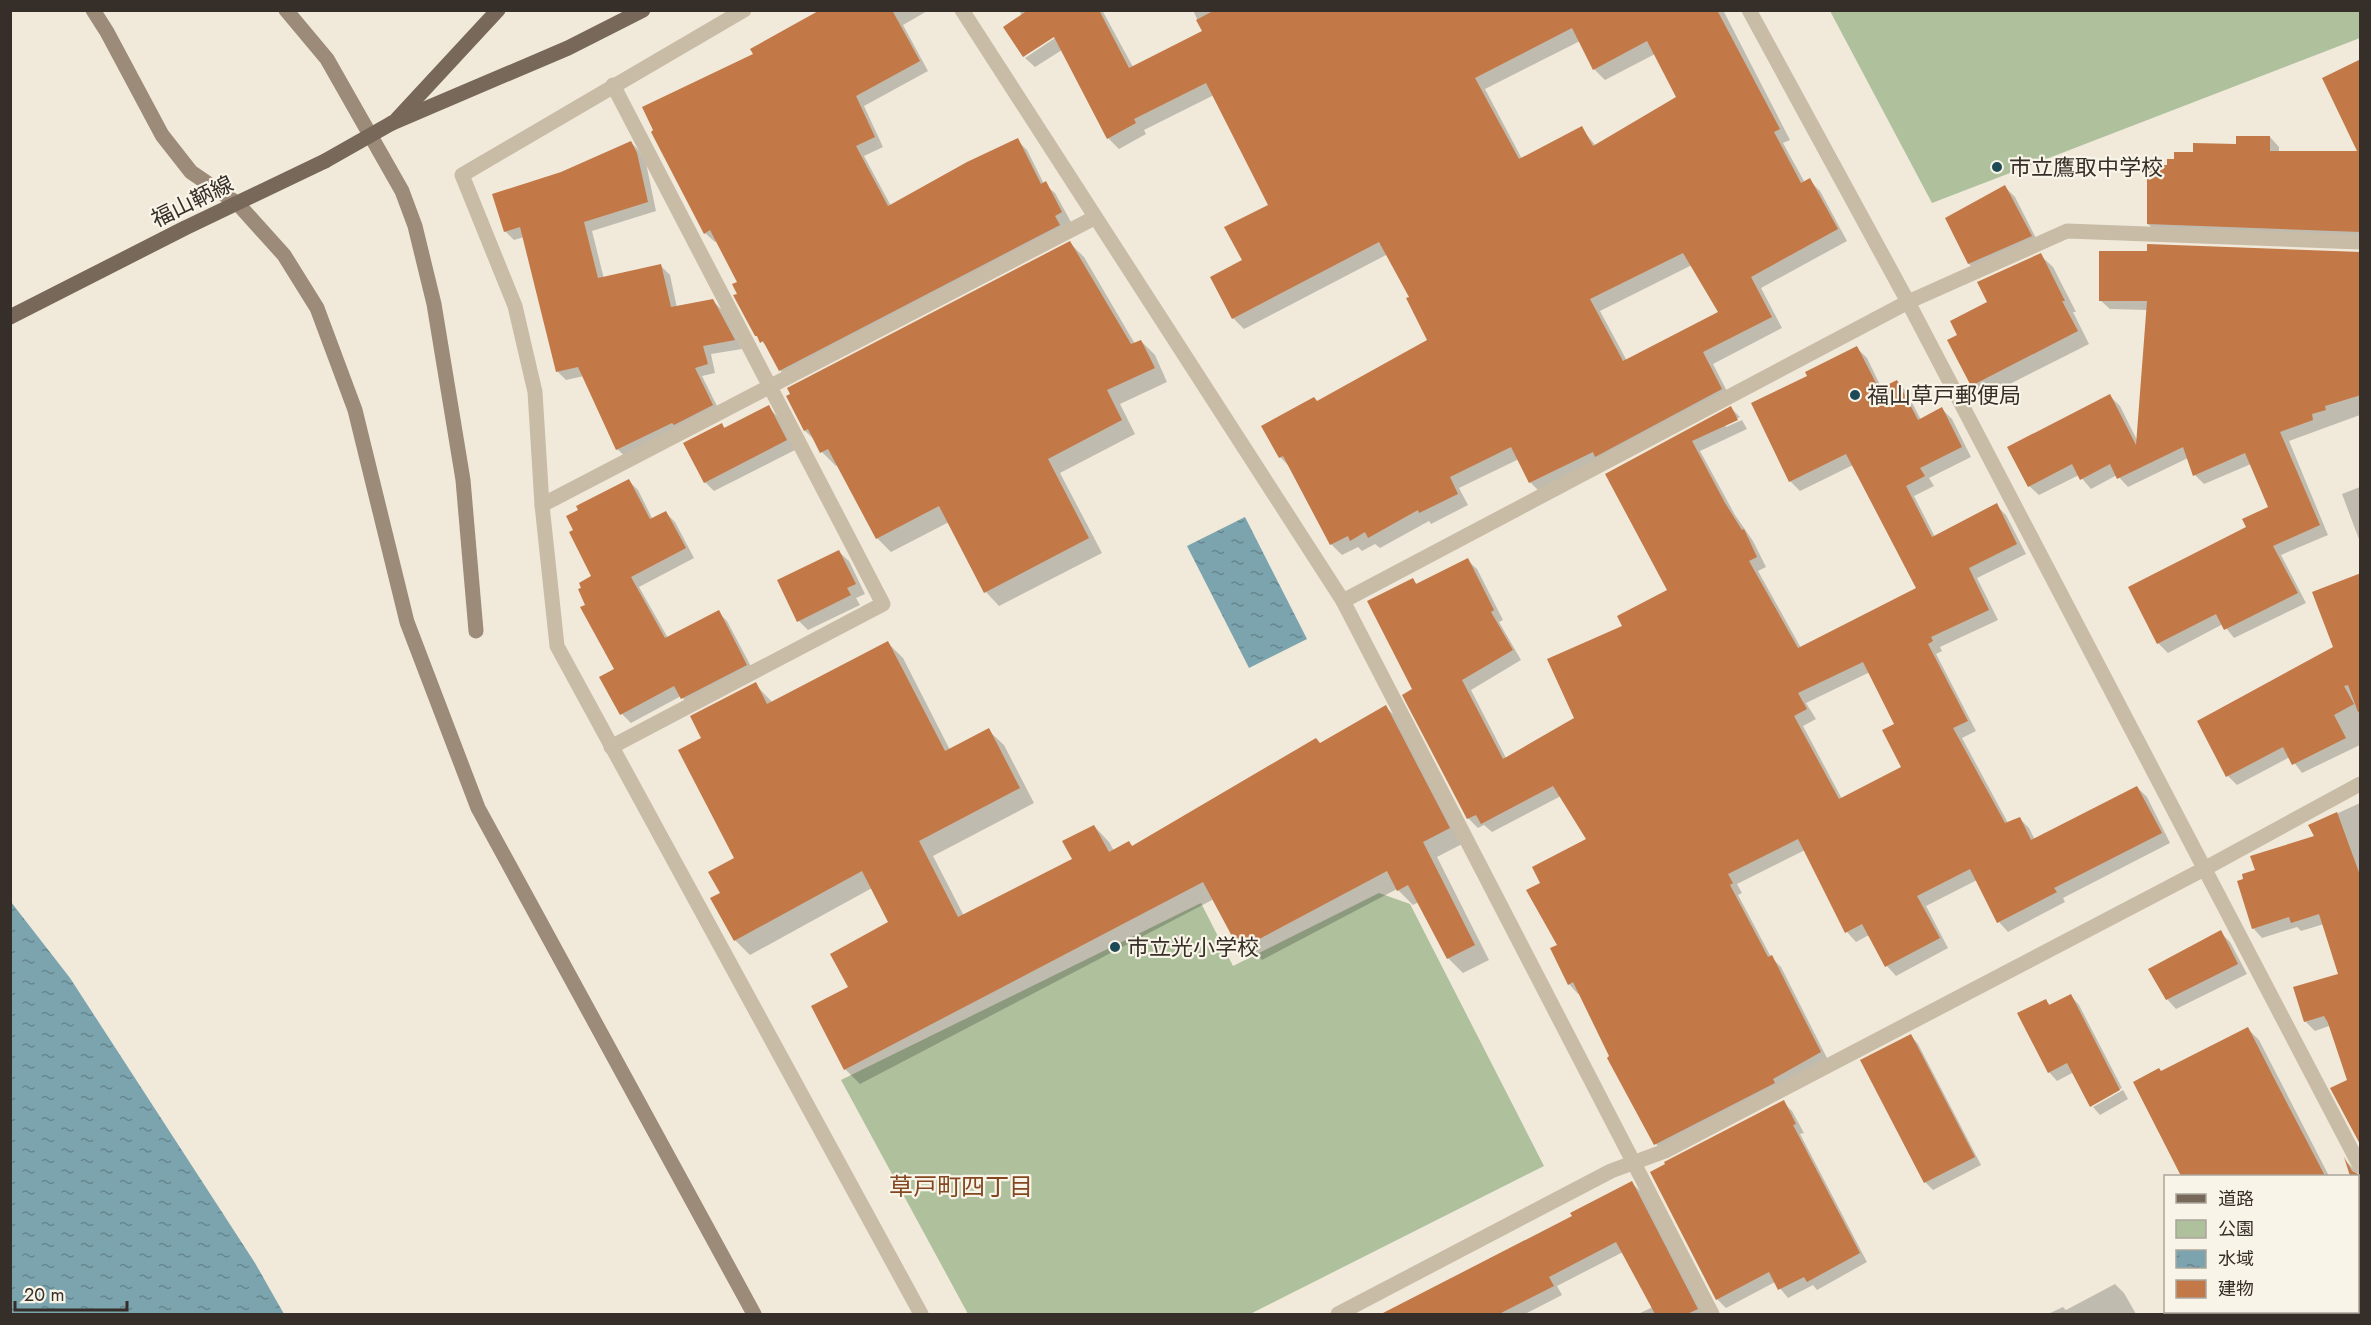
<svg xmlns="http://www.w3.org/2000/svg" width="2371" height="1325" viewBox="0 0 2371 1325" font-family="Jost,'Noto Sans JP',sans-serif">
<defs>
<pattern id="water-ripples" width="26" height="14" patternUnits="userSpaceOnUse" patternTransform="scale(1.5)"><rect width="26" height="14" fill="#7ba4ae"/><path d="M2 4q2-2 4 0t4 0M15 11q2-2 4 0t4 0" fill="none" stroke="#66868e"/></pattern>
</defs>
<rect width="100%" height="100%" fill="#f1eadb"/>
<g fill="#aec09c">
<path d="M1830 11H2360V38L1932 203Z"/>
<path d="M1379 893 1410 904 1544 1166 1250 1314H968L841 1080 1201 903 1233 966Z"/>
</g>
<g fill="url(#water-ripples)">
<path d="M1245 517 1307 639 1249 668 1187 546Z"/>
<path d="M11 902 70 978 255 1263 284 1314H11Z"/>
</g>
<g fill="#0003" fill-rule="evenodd">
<path d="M823 10H929L903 25 928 71 864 106 883 147 864 156 891 206 1017 140 1027 150 1044 184 1055 193 1071 222 789 380 780 370 770 350 756 335 739 296V283L717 241 715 242 705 233 755 55Z"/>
<path d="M1019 10H1102L1133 67 1203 32 1193 10H1723L1790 140 1783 143 1805 183 1809 180 1820 191 1847 241 1761 288 1782 328 1713 364 1732 401 1541 493 1530 482 1519 459 1459 488 1468 505 1431 524 1429 521 1380 548 1375 544 1362 551 1358 547 1342 555 1331 544 1290 467 1280 457 1317 402 1429 341 1411 298 1388 254 1244 329 1233 318 1244 261 1270 205 1214 95 1144 130 1146 134 1119 149 1108 138 1062 50 1035 67 1025 58 1061 34 1060 32 1025 55V57L1005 27 1022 16ZM1580 41 1594 69 1605 80 1655 54 1678 98 1596 146 1581 128 1522 159 1485 89ZM1692 265 1720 312 1627 361 1600 311Z"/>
<path d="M2360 61V241L2158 233 2148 224 2168 167 2176 160 2194 154 2270 137 2279 147V153L2360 152Z"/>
<path d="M631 142 639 151 646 163 656 211 592 231 604 279 661 266 670 275 677 308 713 301 722 310 742 349 711 354 715 373 702 376 721 414 626 457 617 449 584 376 566 380 558 372 524 237 514 240 505 231 561 174Z"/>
<path d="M2005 187 2015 197 2040 246 1979 273 1969 264 1947 219Z"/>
<path d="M1070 243 1084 257 1135 344 1141 341 1155 355 1167 382 1120 404 1135 434 1060 473 1102 553 999 606 986 592 949 522 891 552 877 538 838 464 836 466 822 452 816 441 805 431 788 397Z"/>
<path d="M2360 253V415L2289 441 2328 535 2281 555 2306 603 2234 638 2223 624 2168 653 2158 643 2248 527 2270 508 2251 464 2204 484 2195 475 2188 458 2128 487 2117 475 2091 489 2079 475 2039 495 2029 486 2110 396 2120 406 2138 442 2148 310 2110 309 2100 300Z"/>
<path d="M2040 255 2053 267 2076 312H2073L2089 344 1984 397 1972 385 1959 336 1989 302Z"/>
<path d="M1857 348 1867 358 1882 389 1896 381 1906 391 1921 420 1942 409 1952 419 1971 457 1929 478 1934 486 1914 496 1935 537 1996 505 2006 515 2026 554 1977 578 1998 620 1940 647 1942 651 1936 654 1976 731 1962 738 2008 823 2019 818 2029 828 2035 840 2137 787 2147 797 2170 843 2063 898 2065 902 2008 932 1999 922 1977 880 1926 906 1948 948 1896 976 1887 966 1869 935 1856 942 1847 932 1805 850 1737 884 1742 893 1738 895 1771 957 1781 967 1829 1062 1665 1153 1656 1144 1580 993 1578 994 1569 984 1542 883 1588 839 1561 796 1492 832 1484 825 1478 828 1468 818 1414 690 1413 580 1418 585 1467 560 1477 569 1503 620 1499 622 1521 660 1471 690 1506 758 1576 718 1624 626 1669 591 1607 474 1731 408 1740 417 1725 425 1726 427 1742 420 1747 429 1700 451 1735 515 1753 541 1766 567 1758 571 1801 648 1918 589 1853 465 1800 491 1790 481 1753 404 1809 377ZM1870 672 1896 725 1903 768 1842 799 1803 726 1816 719 1806 703Z"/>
<path d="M768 407 778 417 795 450 714 491 705 482 721 424 726 429Z"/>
<path d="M629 481 638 490 653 520 666 513 675 522 694 558 639 587 668 638 718 612 727 621 755 674 691 707 681 696 631 723 622 714 616 669 587 605 593 577Z"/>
<path d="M2360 487V542L2342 494Z"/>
<path d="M839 552 849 561 865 594 856 598 860 605 808 630 799 621Z"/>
<path d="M2360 575V745L2302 773 2290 757 2237 785 2228 776 2335 648Z"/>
<path d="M888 643 903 658 950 750 988 730 1004 745 1034 803 933 856 964 916 1074 860 1094 826 1109 842 1114 851 1129 843 1133 847 1321 744 1385 706 1400 721 1464 843 1437 857 1489 960 1463 973 1448 958 1419 902 1413 905 1397 889 1262 960 1255 952 1250 954 1235 939 1214 899 860 1084 845 1069 890 923 872 888 750 955 735 940 722 893 736 859 703 738 755 684 773 703Z"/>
<path d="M2360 803V1144L2349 1081 2329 1026 2315 1031 2305 1021 2340 975 2324 924 2301 931 2297 927 2262 938 2253 928 2257 871 2316 837 2310 826Z"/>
<path d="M2220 932 2230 942 2247 974 2176 1009 2167 999Z"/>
<path d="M2071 996 2079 1005 2122 1088 2092 1104V1107L2074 1072 2057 1081 2049 1072 2046 1001 2051 1006Z"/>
<path d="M2248 1029 2259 1040 2329 1176H2183L2135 1083 2162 1073Z"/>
<path d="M1911 1036 1918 1044 1981 1165 1933 1190 1925 1182 1862 1061Z"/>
<path d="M2123 1090 2128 1099 2100 1115 2093 1107Z"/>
<path d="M1783 1102 1792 1111 1804 1133 1800 1134 1867 1262 1817 1290 1813 1285 1788 1298 1775 1282 1726 1308 1717 1299Z"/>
<path d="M2347 1162 2360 1176V1195L2358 1192V1176H2352Z"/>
<path d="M1632 1183 1641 1192 1704 1314H1638L1653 1307 1623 1252 1557 1286 1562 1295 1525 1314H1387L1574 1217Z"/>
<path d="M2115 1284 2124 1293 2136 1314H2048L2063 1307 2066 1310Z"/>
</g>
<g fill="#c37847" fill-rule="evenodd">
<path d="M820 10H892L920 61 856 96 875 137 856 146 888 206 967 162 1018 138 1041 184 1046 181 1062 212 1055 216 1060 225 779 371 763 341 760 343 757 336H755L733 295 737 294 732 284 737 282 710 230 704 234 651 132 653 130 642 107 753 54 750 49Z"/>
<path d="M1028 10H1099L1129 68 1202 31 1196 20 1215 10H1717L1780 129 1774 132 1801 183 1810 178 1838 229 1751 277 1772 317 1703 352 1722 389 1595 457 1593 452 1529 483 1511 447 1450 477 1458 494 1419 513 1418 510 1368 538 1365 532 1350 541 1348 536 1330 545 1283 456 1279 458 1261 426 1314 397 1317 401 1427 340 1406 298 1409 297 1379 242 1232 319 1210 277 1242 260 1224 227 1268 205 1206 83 1134 119 1136 123 1107 139 1054 37 1023 57 1003 27ZM1572 28 1593 70 1647 41 1676 97 1593 146 1582 126 1519 159 1475 78ZM1683 253 1718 312 1623 361 1590 299Z"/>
<path d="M2361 59V232L2147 224V165H2167V159H2174V152H2193V143L2236 144V136H2270V151H2357L2322 78Z"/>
<path d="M631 141 637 153 648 202 584 222 598 278 661 264 671 307 713 299 735 340 703 346 708 364 695 368 713 405 674 425 672 423 616 450 578 367 556 372 520 227 504 232 492 194 561 172Z"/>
<path d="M2005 185 2032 236 1968 264 1945 218Z"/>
<path d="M1070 241 1131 344 1141 340 1155 368 1107 390 1122 420 1048 459 1089 538 984 593 939 506 876 539 828 449 820 453 808 429 804 431 786 396 790 394 787 388Z"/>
<path d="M2147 244 2361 252V395L2325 406 2326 410 2312 414 2313 420 2280 432 2320 525 2273 546 2298 593 2224 630 2216 614 2157 644 2128 587 2246 527 2242 519 2268 507 2245 453 2193 476 2183 447 2117 479 2110 464 2080 480 2072 464 2028 487 2007 447 2110 394 2136 445 2147 301H2099V251H2147Z"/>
<path d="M2041 253 2065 301H2062L2078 331 1971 386 1947 340 1957 335 1950 321 1987 302 1977 282Z"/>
<path d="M1857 346 1879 389 1897 380 1918 420 1942 407 1962 447 1920 468 1925 476 1906 486 1932 537 1997 503 2017 544 1969 568 1989 610 1931 637 1933 641 1928 644 1968 721 1953 728 2005 823 2020 817 2031 840 2137 786 2162 833 2054 888 2057 892 1997 923 1970 869 1917 896 1940 938 1885 967 1862 924 1845 933 1798 839 1728 874 1733 883 1730 885 1768 957 1772 955 1821 1052 1773 1079 1775 1083 1654 1145 1607 1058 1609 1056 1573 982 1568 985 1550 948 1557 945 1526 890 1540 883 1532 867 1586 839 1553 786 1481 824 1476 815 1467 819 1402 695 1412 689 1367 601 1413 578 1416 584 1468 558 1494 610 1491 612 1513 650 1462 680 1503 759 1574 718 1547 659 1622 626 1617 616 1667 590 1605 474 1731 406 1738 420 1692 441 1725 503 1742 530 1744 529 1757 557 1749 561 1798 648 1916 588 1846 454 1789 482 1751 403 1807 376 1805 372ZM1863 662 1894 724 1882 730 1901 767 1839 799 1794 716 1807 709 1798 693Z"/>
<path d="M769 405 787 440 704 483 683 443 722 423 724 428Z"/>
<path d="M629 479 650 519 666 511 686 548 631 577 665 638 719 610 747 665 681 699 674 686 620 715 599 677 614 669 580 607 585 605 578 589 581 588 579 583 591 576 569 532 573 530 566 516 578 510 576 506Z"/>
<path d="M839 550 856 584 847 588 851 595 797 622 777 580Z"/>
<path d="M2361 573V711L2358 712 2348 685 2344 686 2354 704 2334 715 2346 738 2292 765 2283 747 2226 777 2197 721 2333 647 2312 592Z"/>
<path d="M888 641 945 751 989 728 1020 788 919 841 958 917 1072 859 1062 841 1094 825 1109 852 1129 841 1132 846 1316 738 1320 743 1386 705 1450 828 1423 842 1475 945 1447 959 1408 885 1397 891 1387 871 1246 946 1241 936 1234 940 1203 882 844 1070 811 1006 848 987 830 954 888 922 862 871 734 941 710 898 720 893 708 872 734 858 678 750 701 738 690 716 756 682 767 704Z"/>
<path d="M2337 812 2361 878V1146L2330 1088 2347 1080 2328 1023 2324 1016 2304 1022 2293 987 2338 974 2319 914 2291 923 2289 917 2252 929 2237 881 2243 879 2242 874 2255 870 2250 856 2314 836 2308 825Z"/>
<path d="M2221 930 2238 964 2166 1000 2148 969Z"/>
<path d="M2071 994 2120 1090 2090 1107 2067 1063 2048 1073 2017 1013 2046 999 2049 1005Z"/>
<path d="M2248 1027 2276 1082 2325 1176H2181L2133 1082 2159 1068 2161 1071Z"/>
<path d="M1911 1034 1975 1157 1924 1183 1860 1060Z"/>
<path d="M1784 1100 1796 1124 1793 1125 1860 1253 1807 1282 1804 1277 1778 1290 1769 1272 1716 1300 1650 1172 1665 1164 1664 1162Z"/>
<path d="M2344 1157 2352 1171 2361 1176V1184L2358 1185V1176H2350Z"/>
<path d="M1632 1181 1698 1309 1687 1314H1655L1616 1242 1549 1277 1554 1286 1499 1314H1381L1572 1216 1570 1213Z"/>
</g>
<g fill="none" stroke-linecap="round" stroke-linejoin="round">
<g stroke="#c9bca7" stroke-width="15">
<path d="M744 10 462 175 515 306 535 392 542 505 557 646 921 1314"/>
<path d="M962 10 1343 601 1712 1314"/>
<path d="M1749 10 1908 302 2360 1166"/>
<path d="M542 505 1094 218"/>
<path d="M1343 601 1908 302 2067 231 2360 242"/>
<path d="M611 747 883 604 613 85"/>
<path d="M1338 1314 1611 1171 1665 1151 2204 869 2360 784"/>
</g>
<g stroke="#9d8b79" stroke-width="15">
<path d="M93 10 107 32 162 135 191 172 238 204 284 255 317 308 355 410 407 622 478 808 754 1314"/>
<path d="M286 10 327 59 402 191 415 226 434 304 463 480 476 631"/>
</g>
<g stroke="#786859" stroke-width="15">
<path d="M397 119 498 10"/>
<path d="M392 123 568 48 643 10"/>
<path d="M10 317 185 228 325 161"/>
</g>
<path stroke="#786859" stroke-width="15" d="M325 161 392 123"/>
</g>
<g fill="#1e4a57" stroke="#f9f4e8" stroke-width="2">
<circle cx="1997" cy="167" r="6"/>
<circle cx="1855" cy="395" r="6"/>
<circle cx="1115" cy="947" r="6"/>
</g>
<g text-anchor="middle" stroke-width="4.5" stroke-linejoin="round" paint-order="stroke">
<g font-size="22" fill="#362e28" stroke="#f9f4e8" text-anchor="start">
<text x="2009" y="175">市立鷹取中学校</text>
<text x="1867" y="403">福山草戸郵便局</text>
<text x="1127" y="955">市立光小学校</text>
</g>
<g font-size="22" fill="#362e28" stroke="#f9f4e8">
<text transform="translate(192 201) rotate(-26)" y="8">福山鞆線</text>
</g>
<g font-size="24" fill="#834822" stroke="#f9f4e8">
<text x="961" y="1195">草戸町四丁目</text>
</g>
</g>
<rect width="2371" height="1325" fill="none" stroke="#362e28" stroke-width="24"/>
<rect x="2164" y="1175" width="195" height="138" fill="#f9f4e8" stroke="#aba59b" stroke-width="1.5"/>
<rect x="2176" y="1194" width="30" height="9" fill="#786859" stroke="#aba59b" stroke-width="1.5"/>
<text x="2218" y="1205" font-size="18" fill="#362e28">道路</text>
<rect x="2176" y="1220" width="30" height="18" fill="#aec09c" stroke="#aba59b" stroke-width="1.5"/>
<text x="2218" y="1235" font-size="18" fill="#362e28">公園</text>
<rect x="2176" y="1250" width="30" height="18" fill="url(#water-ripples)" stroke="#aba59b" stroke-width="1.5"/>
<text x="2218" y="1265" font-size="18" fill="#362e28">水域</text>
<rect x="2176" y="1280" width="30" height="18" fill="#c37847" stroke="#aba59b" stroke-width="1.5"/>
<text x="2218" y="1295" font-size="18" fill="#362e28">建物</text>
<path d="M15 1301v9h112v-9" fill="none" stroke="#362e28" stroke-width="3"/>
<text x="24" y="1301" font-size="18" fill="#362e28" stroke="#f9f4e8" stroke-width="4.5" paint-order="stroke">20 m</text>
</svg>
